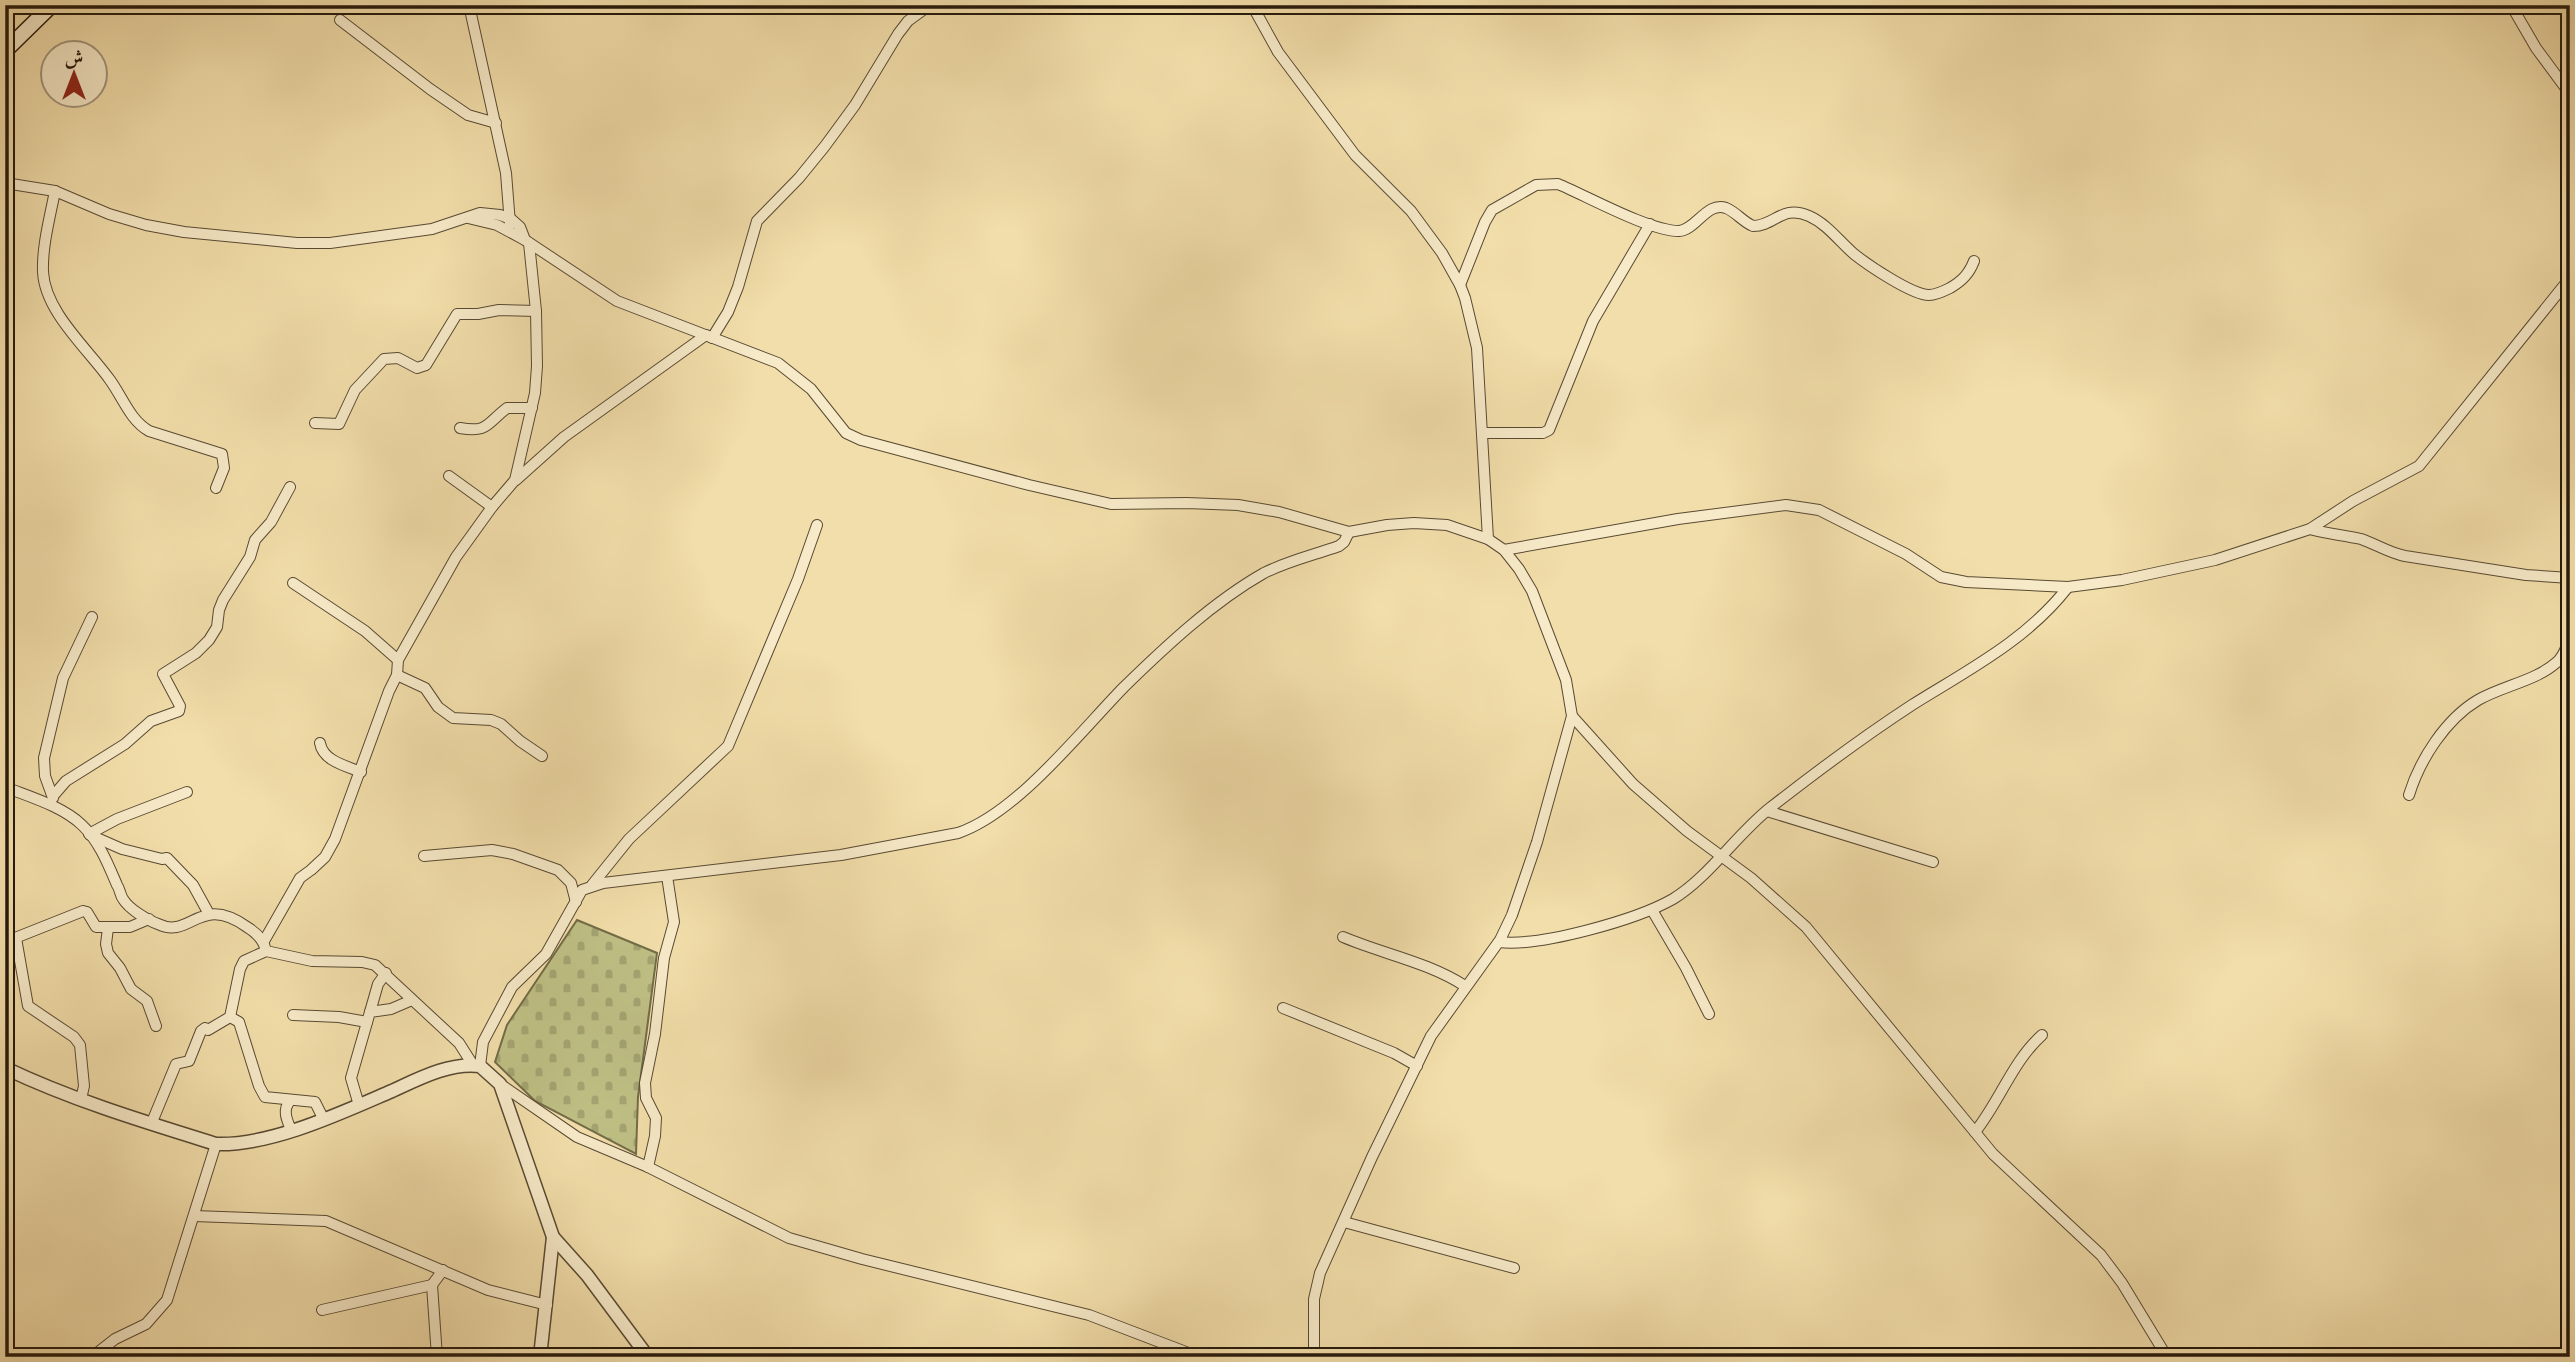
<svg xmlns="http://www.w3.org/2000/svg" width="2575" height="1362" viewBox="0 0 2575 1362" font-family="'Libre Bodoni',Amiri,serif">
<defs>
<pattern id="cemetery-stones" width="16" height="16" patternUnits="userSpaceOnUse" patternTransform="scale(1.75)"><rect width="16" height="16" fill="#bfc085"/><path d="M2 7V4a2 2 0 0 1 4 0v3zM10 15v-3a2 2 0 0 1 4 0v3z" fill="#a4a472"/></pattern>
</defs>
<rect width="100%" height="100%" fill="#f2deaa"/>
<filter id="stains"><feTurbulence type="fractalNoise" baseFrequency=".00286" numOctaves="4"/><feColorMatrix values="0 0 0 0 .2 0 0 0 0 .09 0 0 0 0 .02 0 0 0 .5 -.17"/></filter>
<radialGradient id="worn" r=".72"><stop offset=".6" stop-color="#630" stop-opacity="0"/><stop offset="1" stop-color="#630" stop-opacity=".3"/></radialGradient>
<path fill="url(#cemetery-stones)" stroke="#726c48" stroke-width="2" d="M577 920 657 953 638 1097 636 1154 535 1101 495 1062 507 1025Z"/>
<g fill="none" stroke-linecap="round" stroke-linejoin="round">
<g stroke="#594a33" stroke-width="12">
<g id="minor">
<path d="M469 5 506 173 510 224"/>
<path d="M1252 5 1278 52 1355 155 1411 211 1442 253 1460 285 1465 298 1477 348 1488 539"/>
<path d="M2511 5 2536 48 2570 94"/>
<path d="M340 20 430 89 468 115 496 123"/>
<path d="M5 183 55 191 109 214 146 225 184 232 297 243H330L432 229 480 213 500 215 511 219 520 227 525 240"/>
<path d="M55 191C50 217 42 246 43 272 45 312 88 349 110 380 123 398 130 420 149 431L222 454 224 468 216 488"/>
<path d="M468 218 497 225 525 240 617 301 778 363 811 389 846 433 861 440 1029 485 1111 504 1187 503 1238 505 1279 512 1349 532 1387 525 1414 523 1447 525 1488 539 1504 550 1519 569 1532 591 1566 680 1572 716 1537 842 1512 915 1500 940 1431 1036 1372 1157 1320 1273 1314 1299V1357"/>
<path d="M1460 285 1485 222 1492 210 1536 185 1558 184C1587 196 1649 231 1679 231 1696 230 1707 201 1726 208 1736 212 1743 222 1753 226 1775 226 1782 204 1809 216 1827 224 1839 241 1854 254 1868 265 1912 295 1929 295 1936 295 1944 291 1950 288 1962 281 1969 274 1974 261"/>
<path d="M712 338 728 312 738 287 757 221 799 178 825 146 855 105 898 34 908 21 930 5"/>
<path d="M315 423 339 424 355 390 384 359 398 358 417 368 426 365 457 314H478L499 310 536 311"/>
<path d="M460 428C488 433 486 424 507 408H532"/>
<path d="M1482 433H1543L1549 430 1593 321 1650 224"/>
<path d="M449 476 492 507"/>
<path d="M516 480 564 437 706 335"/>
<path d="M2310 529C2327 534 2344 535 2361 539 2376 544 2389 553 2405 556L2526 575 2570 578"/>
<path d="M1504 550 1678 519 1786 505 1819 510 1906 554 1941 577 1966 582 2068 587 2122 580 2215 560 2310 529 2353 501 2419 466 2570 278"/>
<path d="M293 583 365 631 398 660"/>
<path d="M397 675 425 688 438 707 453 718 491 720 501 724 520 741 542 756"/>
<path d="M1572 716 1633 784 1687 831 1751 878 1806 927 1993 1154 2101 1255 2122 1283 2167 1357"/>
<path d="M320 743C323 761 346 766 361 772"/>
<path d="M5 787C30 797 62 806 82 825 99 841 108 864 117 885 120 889 120 895 123 899 129 909 147 920 158 924 191 940 199 893 247 927 257 933 264 940 266 951L312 961 362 962 375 965 459 1043 473 1065"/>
<path d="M2409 795C2420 759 2446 719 2478 700 2502 686 2536 681 2557 662 2564 656 2566 647 2570 639"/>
<path d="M53 796 66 781 125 744 151 721 179 711 180 706 163 674 196 653 209 640 217 627 219 610 223 600 250 557 255 540 271 522 290 487"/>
<path d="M53 798 45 776 44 758 63 678 92 617"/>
<path d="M1767 811 1933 862"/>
<path d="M89 834 117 819 187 792"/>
<path d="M90 835 122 849 162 859 167 858 193 885 209 914"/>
<path d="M424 856 492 850 513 854 558 870 571 883 576 902"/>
<path d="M592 885 629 839 728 746 798 579 817 525"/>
<path d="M1652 910 1686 968 1709 1014"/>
<path d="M108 928 106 944 108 953 120 968 131 989 147 1001 156 1026"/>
<path d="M1343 937C1383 954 1428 962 1465 986"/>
<path d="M16 938 28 1006 74 1037 80 1045 84 1086 81 1099"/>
<path d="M264 941 300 878 311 870 325 857 335 839 389 691 397 675 398 660 456 557 492 507 515 480 535 393 537 366 536 311 529 243"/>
<path d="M5 942 83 911 87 912 96 927H130L149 919"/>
<path d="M1499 942C1540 947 1636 920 1673 899 1708 878 1737 834 1770 808 1816 772 1863 737 1912 705 1968 670 2027 640 2068 587"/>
<path d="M1283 1008 1394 1053 1417 1066"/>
<path d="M370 1012 378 984 386 973"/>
<path d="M293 1015 339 1017 367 1022"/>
<path d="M230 1017 239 1022 259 1086 265 1097 315 1102 324 1120"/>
<path d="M480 1066 483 1042 512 987 546 954 582 890 603 883 841 855 958 833C1017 813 1080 732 1124 687 1166 646 1213 602 1264 573 1288 561 1314 555 1339 546L1344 542 1349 532"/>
<path d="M500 1084 577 1137 648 1167 789 1238 862 1259 1089 1315 1199 1357"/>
<path d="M290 1101C282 1110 287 1120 291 1130"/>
<path d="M359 1105 351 1078 370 1012 391 1009 412 1000"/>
<path d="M152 1122 176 1064 189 1061 201 1031 205 1028 208 1030 230 1017 240 969 244 961 266 951"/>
<path d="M1975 1132C2000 1101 2012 1062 2042 1035"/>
<path d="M648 1167 655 1136 656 1118 646 1098 645 1083 655 1034 664 958 674 922 667 876"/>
<path d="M194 1216 326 1221 488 1290 547 1305"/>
<path d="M1344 1222 1514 1268"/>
<path d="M322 1310 432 1285"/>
<path d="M2040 1355 2042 1357"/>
<path d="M92 1357 115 1339 146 1324 167 1300 216 1144"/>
<path d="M437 1357 432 1285 443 1270"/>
</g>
</g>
<g stroke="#594a33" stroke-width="15">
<g id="tertiary">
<path d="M5 1068C72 1100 145 1122 216 1144 271 1146 341 1113 392 1091 418 1079 450 1062 480 1066L500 1084 553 1237 587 1275 648 1357"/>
<path d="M540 1357 553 1237"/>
</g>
</g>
<g stroke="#26190b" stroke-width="17">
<path id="secondary" d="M5 51 52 5"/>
</g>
<use href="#minor" stroke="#f7eac8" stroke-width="10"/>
<use href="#tertiary" stroke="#f7eac8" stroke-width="12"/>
<use href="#secondary" stroke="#f7eac8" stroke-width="14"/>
</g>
<rect width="2575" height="1362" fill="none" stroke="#f2deaa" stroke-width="28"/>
<rect x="7" y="7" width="2561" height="1348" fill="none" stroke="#26190b" stroke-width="3.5"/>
<rect x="14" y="14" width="2547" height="1334" fill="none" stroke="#26190b" stroke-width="2"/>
<g transform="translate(74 74)"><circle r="33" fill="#f7eac8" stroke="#a3967c" stroke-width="2"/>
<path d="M0-5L12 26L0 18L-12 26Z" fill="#8f2418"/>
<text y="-10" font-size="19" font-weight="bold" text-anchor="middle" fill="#26190b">ش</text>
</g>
<rect width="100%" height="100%" filter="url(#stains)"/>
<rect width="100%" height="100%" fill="url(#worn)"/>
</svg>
